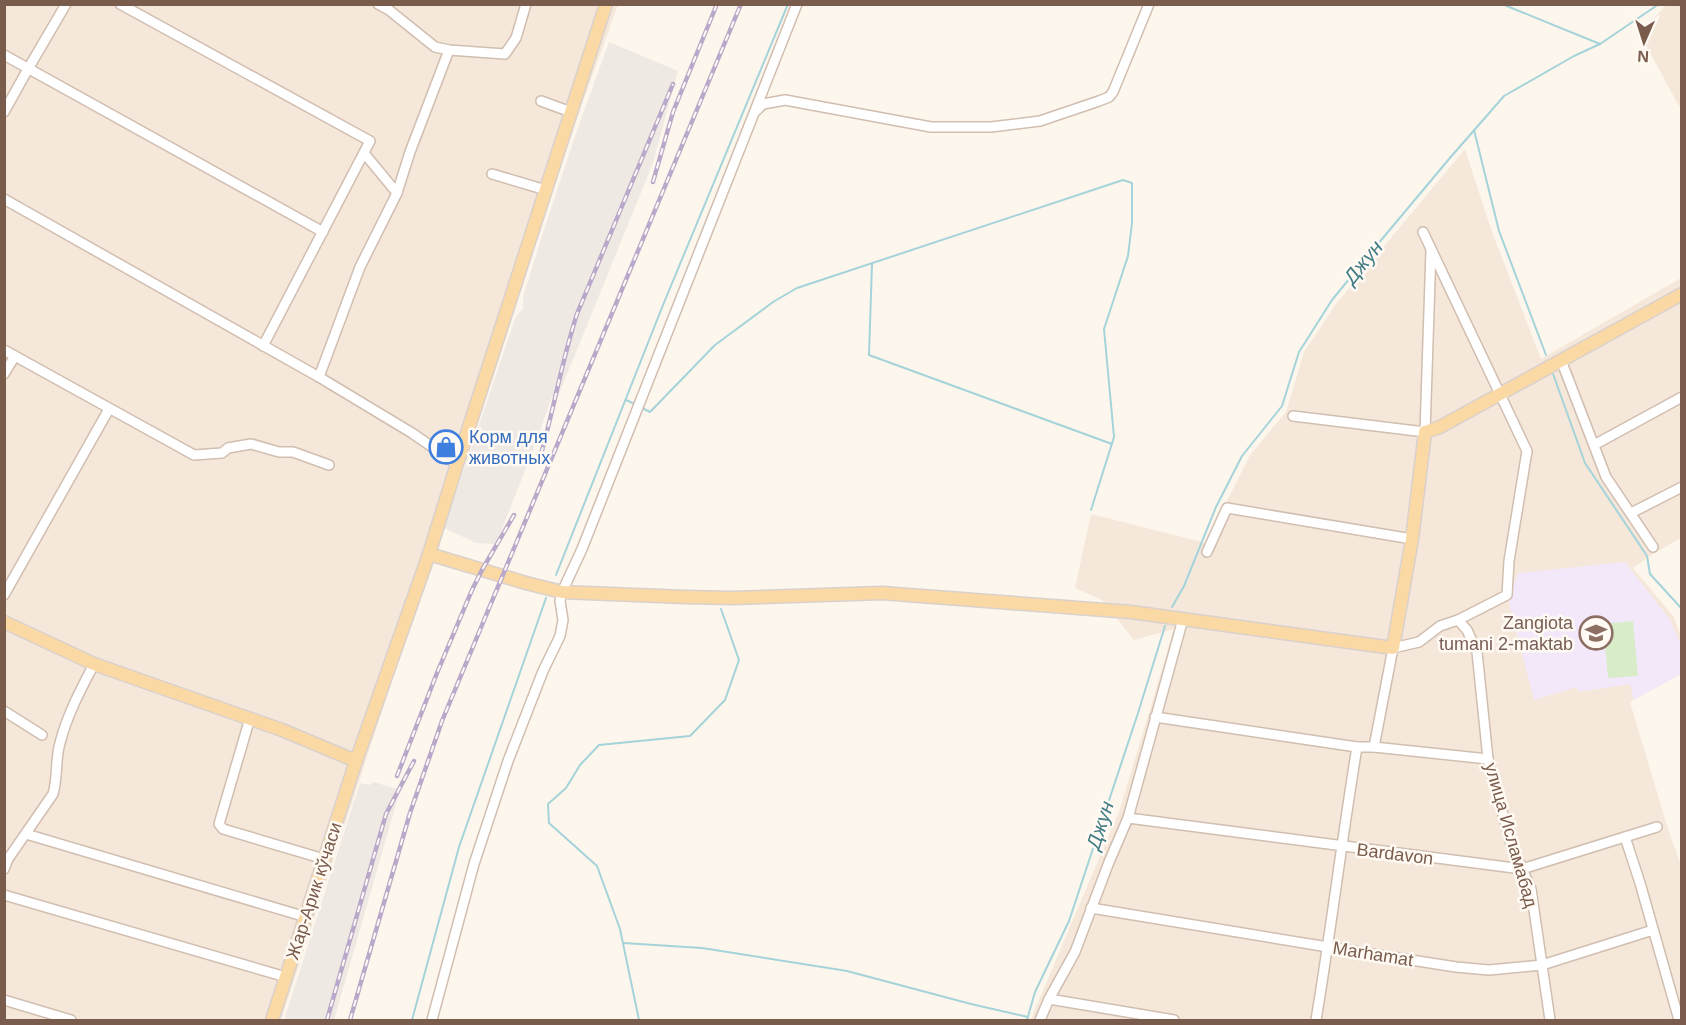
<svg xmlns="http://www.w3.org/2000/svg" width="1686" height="1025" viewBox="0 0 1686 1025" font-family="Arial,sans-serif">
<rect width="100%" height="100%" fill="#fdf6ec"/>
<g fill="#f5e8da">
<path d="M5 5H618L570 137 281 1020H5Z"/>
<path d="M1666 5H1681V110L1640 34Z"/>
<path d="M1465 149 1491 229 1541 359 1681 278V538L1653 554 1633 568 1674 617 1681 636V672L1630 702 1669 832 1681 865V1020H1031L1033 1014 1120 809 1174 629 1134 640 1102 600 1075 588 1091 514 1206 543 1250 455 1286 412 1304 352 1336 304Z"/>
</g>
<g fill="#efe9e4">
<path d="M609 42 678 71 653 163 557 399 552 397 532 453 496 544 476 543 444 528 516 316 523 309V297L542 236 574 139Z"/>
<path d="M374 782 400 790 334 1020H284L360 783 369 785Z"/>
</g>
<path fill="#f3e8fa" d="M1625 562 1670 620 1681 645V674L1634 700 1630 684 1579 692 1577 687 1534 700 1508 599 1518 573Z"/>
<path fill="#d8ecc9" d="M1633 621 1638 676 1608 678 1603 624Z"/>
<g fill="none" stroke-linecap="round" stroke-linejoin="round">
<g stroke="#a5d3da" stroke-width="2">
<path d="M1502 4 1600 44"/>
<path d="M1474 130 1499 231 1546 355"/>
<path d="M872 264 869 355 1112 444"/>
<path d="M1552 371 1585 463 1647 556 1650 574 1682 609"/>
<path d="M626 400 637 405"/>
<path d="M642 408 650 412 715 345 773 302 797 288 1123 180 1132 183V223L1128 256 1104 329 1114 437 1091 510"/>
<path d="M556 575 663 305 788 4"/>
<path d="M1172 607 1184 586 1216 507 1242 456 1282 406 1299 352 1332 300 1372 251 1449 159 1504 96 1574 56 1600 44 1659 4"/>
<path d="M623 943 702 948 847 971 971 1004 1028 1017"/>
<path d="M412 1020 459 847 546 598"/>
<path d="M639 1020 620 929 597 866 549 823 548 804 566 788 580 765 599 745 690 736 725 700 739 660 721 609"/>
<path d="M1027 1020 1035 992 1069 921 1138 713 1165 626"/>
</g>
<g stroke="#d1beb0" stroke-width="12">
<g id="minor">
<path d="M120 4 370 141 263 346"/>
<path d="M378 4 389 10 435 47 449 50 505 54 516 38 526 4"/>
<path d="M4 55 323 232"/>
<path d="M541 101 571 112"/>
<path d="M757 110 763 104 785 100 931 127H991L1040 121 1099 101 1109 97 1113 92 1149 4"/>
<path d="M4 112 28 69 66 4"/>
<path d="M364 153 397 193"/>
<path d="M492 174 546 190"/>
<path d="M4 199 319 377 412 433 457 464"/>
<path d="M4 350 194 455 222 453 228 448 251 444 279 452H293L329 465"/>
<path d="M1561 360 1606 477 1653 547"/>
<path d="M4 374 15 356"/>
<path d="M319 377 360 267 397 193 410 152 449 50"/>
<path d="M1293 416 1425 432 1431 250"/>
<path d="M1594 445 1682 397"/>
<path d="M1631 513 1682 487"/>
<path d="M1207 552 1227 508 1412 539"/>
<path d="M4 595 109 409"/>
<path d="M1458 620 1467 630 1477 652 1488 759 1511 844 1531 889 1550 1020"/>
<path d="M4 711 42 735"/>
<path d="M1155 717 1357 747H1374L1488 759"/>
<path d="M250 718 219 824 223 829 324 859"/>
<path d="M1374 747 1393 648 1419 642 1440 626 1458 620 1507 595 1509 561 1527 451 1423 232"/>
<path d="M1128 818 1522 869 1657 827"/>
<path d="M26 834 306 917"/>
<path d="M1625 837 1640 883 1679 1020"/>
<path d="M4 869 8 859 53 794C58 777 55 760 60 743 67 715 81 689 94 664"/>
<path d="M4 895 286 977"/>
<path d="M1091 908 1328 947 1456 967 1489 970 1542 965 1653 930"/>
<path d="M1049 999 1174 1020"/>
<path d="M4 1000 71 1020"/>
<path d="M432 1020 474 864 508 761 543 671 560 636 563 620 560 601 562 592 582 549 797 4"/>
<path d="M1040 1020 1049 999 1075 952 1109 862 1128 818 1183 619"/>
<path d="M1316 1020C1331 930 1342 838 1357 747"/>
</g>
</g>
<g stroke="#dad1cd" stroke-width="15">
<g id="major">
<path d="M429 554 526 583 562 592 685 597 732 598 882 593 1131 612 1393 648 1412 539 1425 432 1440 427 1682 294"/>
<path d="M4 622 94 664 282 730 356 761"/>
<path d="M272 1020 356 761 429 554 457 464 606 4"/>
</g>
</g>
<use href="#minor" stroke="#fff" stroke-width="9"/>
<use href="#major" stroke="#fbd9a5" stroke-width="12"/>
<g stroke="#b9a8c9" stroke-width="4.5">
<g id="rail">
<path d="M653 182 673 112 717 4"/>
<path d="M541 454C554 408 562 360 577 314L673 84"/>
<path d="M397 776 437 673 472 590 482 570 514 515"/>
<path d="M327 1020 386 814 414 761"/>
<path d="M350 1020 410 813 442 721 741 4"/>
</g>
</g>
<use href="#rail" stroke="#fffaf3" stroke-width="2" stroke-dasharray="7" stroke-linecap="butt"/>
</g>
<defs>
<g id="shop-ring" transform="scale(1.725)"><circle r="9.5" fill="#fffaf3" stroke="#3f7fe0" stroke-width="1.5"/><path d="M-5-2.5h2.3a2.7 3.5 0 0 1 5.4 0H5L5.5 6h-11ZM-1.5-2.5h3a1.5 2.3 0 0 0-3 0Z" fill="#3f7fe0"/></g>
<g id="school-ring" transform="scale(1.725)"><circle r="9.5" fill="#fffaf3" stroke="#8d6e63" stroke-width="1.5"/><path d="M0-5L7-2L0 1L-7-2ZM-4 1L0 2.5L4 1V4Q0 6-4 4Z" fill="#8d6e63"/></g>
</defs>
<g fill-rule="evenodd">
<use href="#shop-ring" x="446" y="447"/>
<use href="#school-ring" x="1596" y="633"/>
</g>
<g text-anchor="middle" stroke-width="5" stroke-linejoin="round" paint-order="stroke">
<g font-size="18" fill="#366cbe" stroke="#fffaf3" text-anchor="start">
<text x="469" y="443">Корм для<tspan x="469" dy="21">животных</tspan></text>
</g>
<g font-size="18" fill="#785e54" stroke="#fffaf3" text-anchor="end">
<text x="1573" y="629">Zangiota<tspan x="1573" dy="21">tumani 2-maktab</tspan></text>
</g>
<g font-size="18" fill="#7a5c4d" stroke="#fffaf3">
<text transform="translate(1511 835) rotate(74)" y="6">улица Исламабад</text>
<text transform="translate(1395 854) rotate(7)" y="6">Bardavon</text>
<text transform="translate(314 891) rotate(-72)" y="6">Жар-Арик кўчаси</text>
<text transform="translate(1373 954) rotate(9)" y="6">Marhamat</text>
</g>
<g font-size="20" font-style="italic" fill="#437c86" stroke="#fffaf3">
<text transform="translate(1363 262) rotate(-51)" y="7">Джун</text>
<text transform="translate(1100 825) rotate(-72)" y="7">Джун</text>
</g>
</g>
<rect width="1686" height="1025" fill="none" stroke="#7a5c4d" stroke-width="12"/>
<g transform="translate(1644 42) rotate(183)" stroke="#fffaf3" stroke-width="4.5" paint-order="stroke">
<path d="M0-4.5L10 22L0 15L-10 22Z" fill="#7a5c4d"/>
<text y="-9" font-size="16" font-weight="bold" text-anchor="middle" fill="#7a5c4d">N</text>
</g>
</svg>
